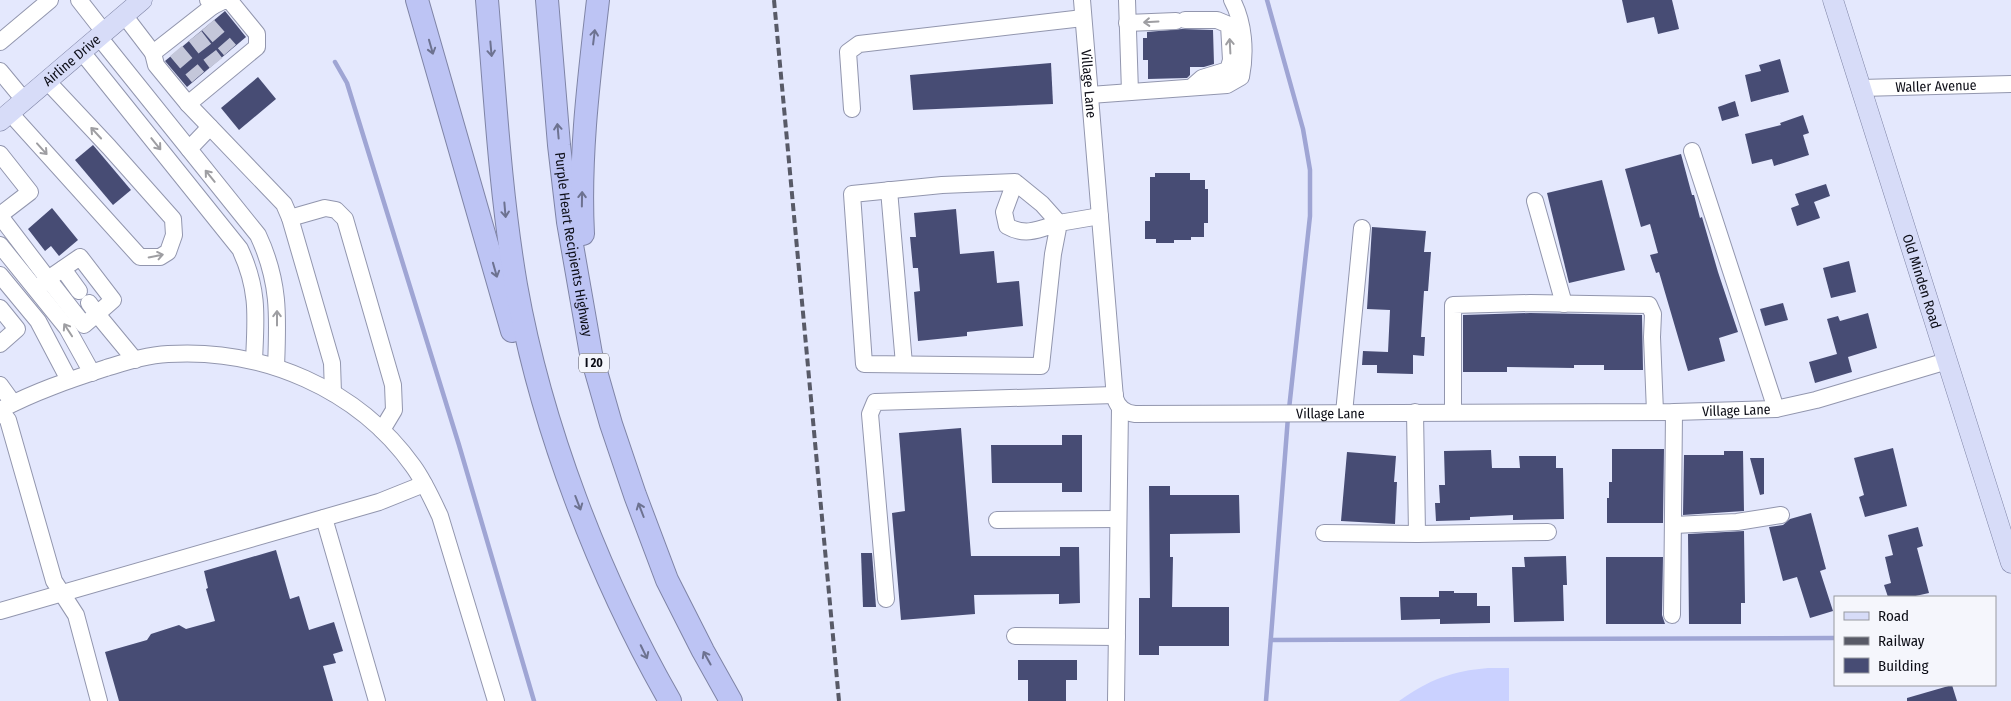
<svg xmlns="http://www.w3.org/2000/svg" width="2011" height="701" viewBox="0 0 2011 701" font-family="'Fira Sans Condensed',sans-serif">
<rect width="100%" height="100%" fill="#e4e8fd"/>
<path fill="#cad1ff" d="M1488 668H1509V701H1399C1428 680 1452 671 1488 668Z"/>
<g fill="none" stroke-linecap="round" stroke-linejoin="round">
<g stroke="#9fa5d4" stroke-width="4.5">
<path d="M1267 0 1303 129 1310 170V216L1289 409"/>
<path d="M335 62 347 83 459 445 534 701"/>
<path d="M1271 640 1835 638"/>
<path d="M1266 701 1288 417"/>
</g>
</g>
<g fill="#474c74">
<path d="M1622 0H1672L1679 29 1658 34 1654 17 1627 23Z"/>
<path d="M225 11 246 37 187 87 165 61Z"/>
<path d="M1182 29 1213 30 1214 64 1204 67H1190V75L1187 78 1148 79V60H1143V38H1147V32Z"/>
<path d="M1780 59 1789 92 1751 102 1745 75 1761 71 1759 65Z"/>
<path d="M1051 63 1053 104 913 110 910 75Z"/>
<path d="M258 77 276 99 239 130 221 108Z"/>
<path d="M1735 101 1739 116 1722 121 1718 107Z"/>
<path d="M1803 115 1809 133 1803 135 1809 155 1774 166 1772 159 1752 164 1745 134 1781 125 1780 123Z"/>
<path d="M93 145 131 190 113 205 75 160Z"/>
<path d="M1681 154 1692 195H1694L1700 218 1702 217 1718 272 1738 332 1719 338 1725 361 1688 371 1659 272 1656 273 1650 255 1658 253 1650 224 1641 227 1625 169Z"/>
<path d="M1155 173H1190V180H1205V189H1208V223H1204V237H1191V240H1174V243H1156V239H1145V221H1150V177H1155Z"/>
<path d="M1602 180 1625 270 1569 283 1547 193Z"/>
<path d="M1826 184 1830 196 1814 202 1820 218 1797 226 1791 208 1799 205 1795 194Z"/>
<path d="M52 208 78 240 59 256 51 246 45 251 28 229Z"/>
<path d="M956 209 960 254 994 251 997 283 1019 281 1023 326 967 332V336L918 341 914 292 920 291 918 268H913L910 237H916L914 213Z"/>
<path d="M1372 227 1426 231 1424 252H1431L1428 291H1424L1421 337H1425L1424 356 1413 355V374L1377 373V365H1362L1363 351 1388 352 1390 310 1367 309Z"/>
<path d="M1849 261 1856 292 1831 298 1823 268Z"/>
<path d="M1783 303 1788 320 1765 326 1760 309Z"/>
<path d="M1530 313 1642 315 1643 370H1604V365H1574V368L1507 367V372H1463V315Z"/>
<path d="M1868 313 1877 348 1848 357 1852 372 1815 383 1809 362 1837 354 1827 319 1838 316 1840 321Z"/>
<path d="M961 428 971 556H1060V547H1079L1080 603 1059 604V594L974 595 975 614 901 620 892 513 905 511 899 433Z"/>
<path d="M1062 435H1082V492H1062V483H992L991 445H1062Z"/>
<path d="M1893 448 1907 506 1865 517 1859 497 1864 495 1854 458Z"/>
<path d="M1612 449H1664L1663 523H1607V498H1609V482H1612Z"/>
<path d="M1491 450 1492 468H1520L1519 456H1556V468H1563L1564 519 1513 520V515L1470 517V520L1436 521 1435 503H1440L1439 485H1445L1444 451Z"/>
<path d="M1724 451H1743L1744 511 1683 515 1684 455H1724Z"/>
<path d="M1347 452 1396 456 1394 482H1397L1395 524 1341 521Z"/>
<path d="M1750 458H1764V494L1760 495Z"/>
<path d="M1149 486H1170V495H1239L1240 533 1170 534V557H1173L1172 607H1229V646H1159V655H1139V598H1150Z"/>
<path d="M1811 513 1826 569 1820 571 1833 611 1810 618 1797 577 1783 581 1769 527 1783 525 1790 519Z"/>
<path d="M1918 527 1923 546 1917 548 1929 593 1911 597H1888L1884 585 1891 583 1885 557 1893 555 1888 535Z"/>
<path d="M1744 531 1745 603H1741V624H1689L1688 534Z"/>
<path d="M276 550 290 599 299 596 309 630 334 622 343 651 333 654 336 663 323 666 333 701H119L105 652 147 640 151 634 179 625 186 629 215 621 206 589 208 588 204 571Z"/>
<path d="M861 553H872L876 607H863Z"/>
<path d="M1566 556 1567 585H1563L1564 621 1514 622 1512 567H1525L1524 557Z"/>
<path d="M1606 557H1663L1662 615 1665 624H1606Z"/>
<path d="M1439 591H1454V593H1477V606H1490V623L1440 624V619L1401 620 1400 597H1439Z"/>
<path d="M1018 660H1077V680H1066V701H1028V680H1018Z"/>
<path d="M1952 685 1957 701H1907V698Z"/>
</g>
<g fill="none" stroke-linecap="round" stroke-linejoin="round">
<g stroke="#c4c7da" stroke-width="16" stroke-dasharray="16 8" stroke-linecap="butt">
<path d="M208 25 230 50"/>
<path d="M195 36 216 63"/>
<path d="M176 51 198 77"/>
</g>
<g stroke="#9296ae" stroke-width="18">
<g id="minor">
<path d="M79 0 104 32"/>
<path d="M208 0 213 6 223 1H230L257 34V47L188 104 284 204 290 218 332 363 333 393"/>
<path id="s1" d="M1082 0 1115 398C1118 408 1125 413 1135 414L1674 412 1776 409 1816 400 1947 361"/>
<path d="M1127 0 1130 92"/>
<path d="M124 15 153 53"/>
<path d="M1185 20H1217L1229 25 1231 60 1228 70 1202 78 1194 85"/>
<path d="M1127 23 1176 21"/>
<path d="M99 37 258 235C280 282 278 317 276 367"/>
<path d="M0 42 50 0"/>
<path d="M82 52 240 249C259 290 256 317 254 360"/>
<path d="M0 71 24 100"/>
<path id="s2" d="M1861 88 2011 84"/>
<path d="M1090 95 1227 85 1241 77C1246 52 1244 22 1232 0"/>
<path d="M188 104 156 65 153 53 213 6"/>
<path d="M852 109 848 52 859 44 1083 18"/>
<path d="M10 113 140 257H160L168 252 174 235 173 219 109 147 47 81"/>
<path d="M189 149 210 127"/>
<path d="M1692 151 1776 409"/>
<path d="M0 154 30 192 0 215"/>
<path d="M1015 182 1004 212 1007 226C1026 237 1040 229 1059 223L1042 204 1015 182 942 185 852 194 864 364 1041 366 1053 254 1059 223 1100 216"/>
<path d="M889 190 904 364"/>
<path d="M1535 201 1564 304"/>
<path d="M0 216 48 279 41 285"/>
<path d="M290 218 325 208 336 210 345 219 393 385 394 410 382 430"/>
<path d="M0 245 67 328 92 373"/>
<path d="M63 269 79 291"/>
<path d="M0 275 38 321 69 380"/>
<path d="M89 303 97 314 84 325 48 279 80 257 113 300 97 314 135 360"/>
<path d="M0 308 17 329 0 344"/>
<path d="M0 385 13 403"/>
<path d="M0 410C34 392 69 380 106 368 126 362 147 355 168 354 263 348 358 389 413 466 424 481 432 499 440 516L496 701"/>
<path d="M0 410 8 420 54 581 76 615 99 701"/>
<path d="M1453 412V305L1530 303 1649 305 1653 314 1652 337 1655 412"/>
<path d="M1344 413 1362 228"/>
<path d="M324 518 377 701"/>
<path d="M997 520 1118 519"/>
<path d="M1674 525 1737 522 1781 515"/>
<path d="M1324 533 1417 534 1415 412"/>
<path d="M1417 534 1548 532"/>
<path d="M886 599 870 414 875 402 1115 395"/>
<path d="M0 611 379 502 424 484"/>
<path d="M1672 615 1674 412"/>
<path d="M1015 636 1117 637"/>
<path d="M1116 701 1120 408"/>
</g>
</g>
<g stroke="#7f84a6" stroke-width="21">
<g id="major">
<path id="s3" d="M1833 0 2011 563"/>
<path id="s4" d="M0 121 142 0"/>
</g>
</g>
<g stroke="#7f84a6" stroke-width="24">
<g id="highway">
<path d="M417 0 512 331"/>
<path d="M487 0C495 95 500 191 516 285 541 426 599 577 670 701"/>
<path id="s5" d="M547 0 559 145 568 222 591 354 611 424 635 495 667 580 703 651 731 701"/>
<path d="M583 234C579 156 589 78 598 0"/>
</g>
</g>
<use href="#minor" stroke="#fff" stroke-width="16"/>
<use href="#major" stroke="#d7dcf8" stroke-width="20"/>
<use href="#highway" stroke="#bdc4f4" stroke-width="22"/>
<path stroke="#585a67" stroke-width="4" stroke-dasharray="8 4" stroke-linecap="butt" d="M774 0 839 701"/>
</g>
<defs><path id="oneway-shaft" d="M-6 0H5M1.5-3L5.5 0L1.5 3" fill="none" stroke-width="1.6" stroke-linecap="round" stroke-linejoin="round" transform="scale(1.25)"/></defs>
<g stroke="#9e9ea2">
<use href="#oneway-shaft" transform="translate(1151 22) rotate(177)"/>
<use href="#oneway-shaft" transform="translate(1230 46) rotate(-93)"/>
<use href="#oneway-shaft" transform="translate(96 133) rotate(-133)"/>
<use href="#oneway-shaft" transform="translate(156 144) rotate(51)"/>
<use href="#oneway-shaft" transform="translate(42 149) rotate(48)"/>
<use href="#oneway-shaft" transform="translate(210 176) rotate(-129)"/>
<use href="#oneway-shaft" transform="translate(156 256) rotate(-11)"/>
<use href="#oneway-shaft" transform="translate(277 318) rotate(-90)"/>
<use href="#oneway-shaft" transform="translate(68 330) rotate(-123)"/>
</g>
<g stroke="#6d7290">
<use href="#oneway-shaft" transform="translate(594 37) rotate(-83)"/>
<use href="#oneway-shaft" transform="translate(431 47) rotate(74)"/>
<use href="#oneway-shaft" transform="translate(491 49) rotate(85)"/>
<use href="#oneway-shaft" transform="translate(558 131) rotate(-95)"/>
<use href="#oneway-shaft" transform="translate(582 199) rotate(-89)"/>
<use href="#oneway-shaft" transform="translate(505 210) rotate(85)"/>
<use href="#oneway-shaft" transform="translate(495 270) rotate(74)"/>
<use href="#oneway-shaft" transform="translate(578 503) rotate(69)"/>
<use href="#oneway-shaft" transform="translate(641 510) rotate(-111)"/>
<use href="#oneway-shaft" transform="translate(644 652) rotate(64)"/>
<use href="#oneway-shaft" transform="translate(707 658) rotate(-119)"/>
</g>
<g text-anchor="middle" stroke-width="5" stroke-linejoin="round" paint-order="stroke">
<rect fill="#f5f6fc" stroke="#52535b" stroke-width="1" x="579" y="353.5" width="30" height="19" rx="4"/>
<g font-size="12" font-weight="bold" fill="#0c0d16">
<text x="594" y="367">I 20</text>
</g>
<g font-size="14" fill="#0c0d16" stroke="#f5f6fc">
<text dy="5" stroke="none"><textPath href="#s4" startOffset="94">Airline Drive</textPath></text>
<text dy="5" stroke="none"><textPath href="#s1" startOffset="84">Village Lane</textPath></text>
<text dy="5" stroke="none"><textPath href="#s2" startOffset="75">Waller Avenue</textPath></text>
<text dy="5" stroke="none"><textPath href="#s5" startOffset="246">Purple Heart Recipients Highway</textPath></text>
<text dy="5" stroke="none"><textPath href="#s3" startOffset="295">Old Minden Road</textPath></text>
<text dy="5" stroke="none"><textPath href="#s1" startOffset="1028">Village Lane</textPath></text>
<text dy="5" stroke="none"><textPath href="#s1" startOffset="622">Village Lane</textPath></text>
</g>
</g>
<rect x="1834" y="596" width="162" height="90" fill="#f5f6fc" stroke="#9899a0"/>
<rect x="1844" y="612" width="25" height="8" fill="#d7dcf8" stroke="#9899a0"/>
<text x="1878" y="621" font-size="15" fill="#0c0d16">Road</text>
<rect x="1844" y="637" width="25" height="8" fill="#585a67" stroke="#9899a0"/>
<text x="1878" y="646" font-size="15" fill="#0c0d16">Railway</text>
<rect x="1844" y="658" width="25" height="15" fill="#474c74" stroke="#9899a0"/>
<text x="1878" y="671" font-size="15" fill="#0c0d16">Building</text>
</svg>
